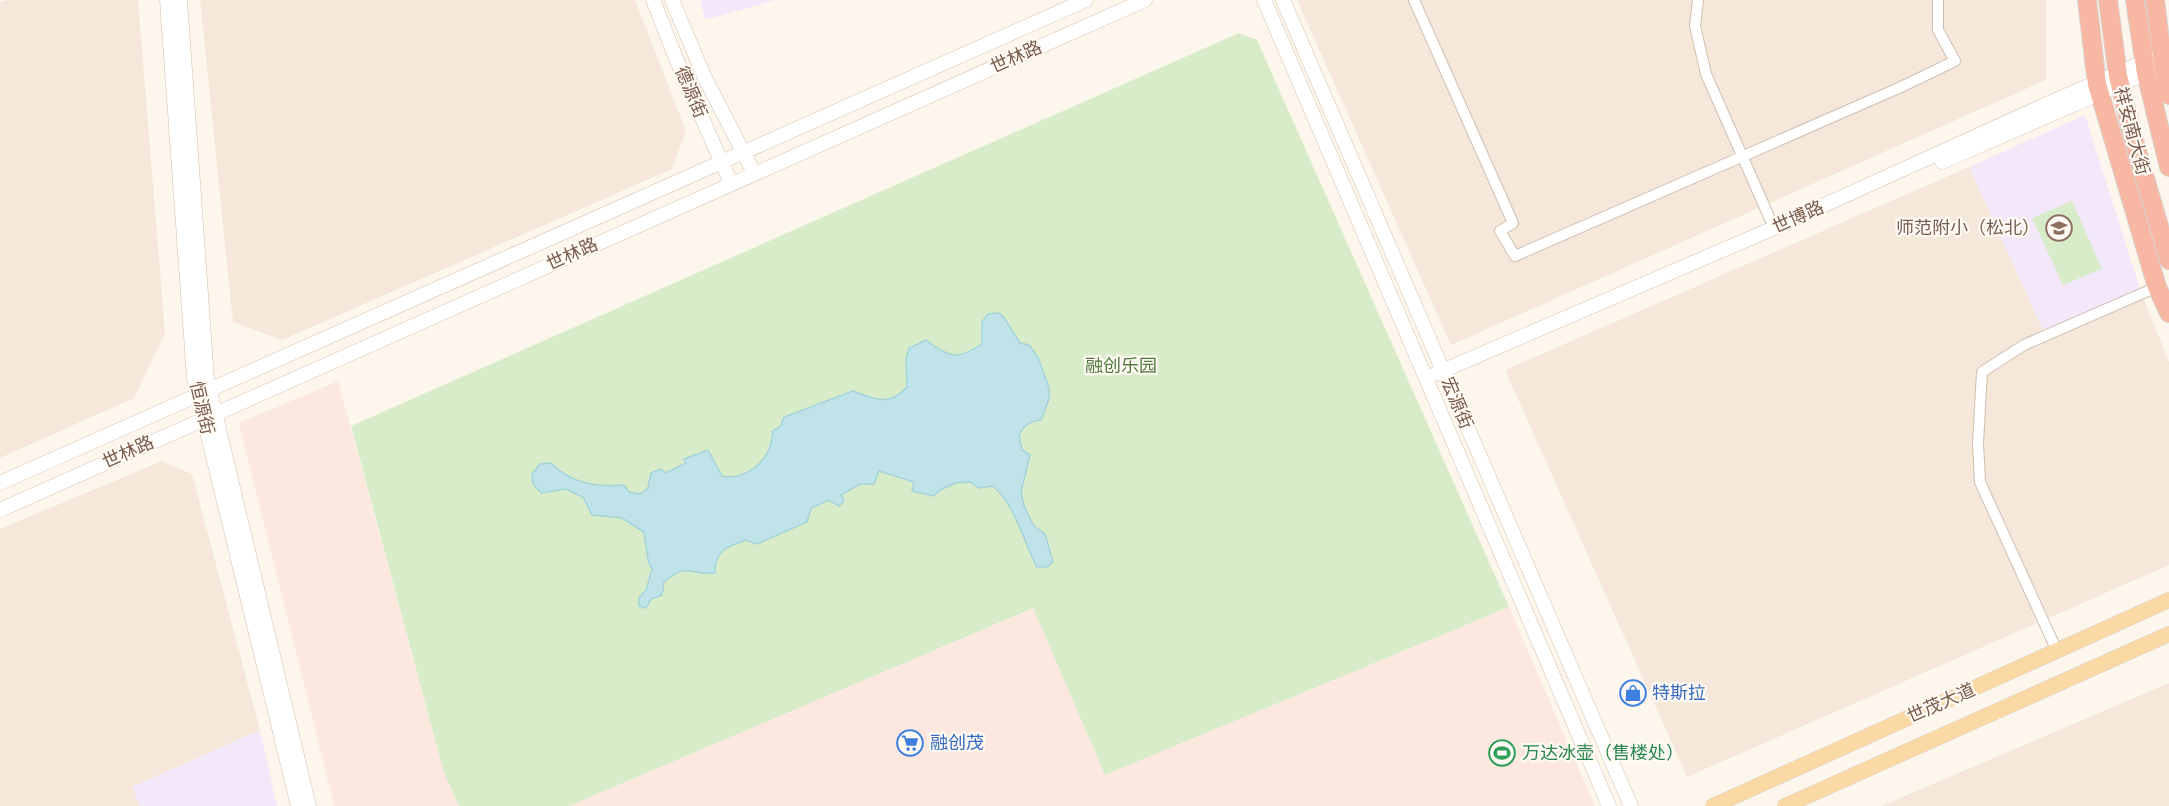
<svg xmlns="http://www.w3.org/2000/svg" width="2169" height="806" viewBox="0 0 2169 806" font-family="'Golos Text','Noto Sans SC',sans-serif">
<rect width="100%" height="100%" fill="#fdf6ec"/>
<g fill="#f5e8da">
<path d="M8 0H138L165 333 134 398 0 458V2Z"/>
<path d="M200 0H635L686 131 672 169 282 340 233 322Z"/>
<path d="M1297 0H2046V80L1451 345Z"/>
<path d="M1969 167 2043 330 2140 289 2169 362V565L1687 777 1505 370Z"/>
<path d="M162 461 192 474 260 730 132 787 140 806H0V529Z"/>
<path d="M2169 683V806H1881Z"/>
</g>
<g fill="#fde8e0">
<path d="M338 381 444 773 459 806H334L239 423Z"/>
<path d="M1509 607 1595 806H569L1033 608 1105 775Z"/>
</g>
<g fill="#f3e8fa">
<path d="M700 0H775L705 20Z"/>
<path d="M2085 115 2140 289 2043 330 1969 167Z"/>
<path d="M260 730 277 806H140L132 787Z"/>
</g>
<g fill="#d8ecc9">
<path d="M1239 33 1257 40 1509 607 1105 775 1033 608 569 806H459L444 773 351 426Z"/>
<path d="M2072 201 2102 269 2063 285 2032 218Z"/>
</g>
<path fill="#bfe3e8" stroke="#a5d3da" stroke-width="1.5" d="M998 313 1003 316 1020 343 1029 345 1038 357 1049 388V399L1041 420C1030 421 1024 425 1019 435L1022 450 1030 455 1021 492 1024 506 1034 526 1045 534 1053 562 1047 567H1037C1023 541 1016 506 993 486L979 488 970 482 956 483 942 489 933 496 912 491 914 482 879 471 874 484H860L841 495 844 501 839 506 829 500 811 508 807 522 757 544 746 540C728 546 714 551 715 573 689 576 690 561 664 582L662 595 651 599 646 608 639 606V598L646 590 652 569 648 560 644 532 622 518 592 515 583 497 566 489 541 493 533 484 532 474 540 464 551 463C571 484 597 487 624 485L629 492 640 494 648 488 651 473 660 469 666 473 686 463 684 459 708 450 722 476C729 478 734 477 741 475 761 468 772 451 773 431L781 426 784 417 853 391C875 399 889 407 907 387L906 359 909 348 926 340C949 357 957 361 982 344V322L988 314Z"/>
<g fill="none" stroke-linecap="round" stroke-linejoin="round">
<g stroke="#d1beb0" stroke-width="12">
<g id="street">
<path d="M1414 0 1513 223 1500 231 1515 256 1901 87 1955 61 1938 30V0"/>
<path d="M1698 0 1695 26 1706 74 1774 228"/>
<path d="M2057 651 1980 482 1978 443 1982 372 2024 345 2157 287"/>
</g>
</g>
<g stroke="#d6c0b0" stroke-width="15">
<g id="secondary">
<path d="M167 0 194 378 298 806"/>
<path d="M180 0 207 379 309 806"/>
<path d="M653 0 681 71 731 183"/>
<path d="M672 0 704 76 754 173"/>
<path d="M1264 0 1609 806"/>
<path d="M1283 0 1631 806"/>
<path d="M1942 162 2153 70"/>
<path d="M1435 374 1774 228 2060 98 2153 58"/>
<path d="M0 483 1086 0"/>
<path d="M0 510 1145 0"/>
</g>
</g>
<g stroke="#dad1cd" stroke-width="16">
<g id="primary">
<path d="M1713 806 2169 600"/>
<path d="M1785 806 2169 634"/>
</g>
</g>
<g stroke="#dad1cd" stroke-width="20">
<g id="highway">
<path d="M2087 0 2097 84 2157 287 2169 313"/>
<path d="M2108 0 2118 76 2134 141 2169 260"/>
<path d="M2135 0 2146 73 2169 167"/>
<path d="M2155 0 2163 65 2169 95"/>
</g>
</g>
<use href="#street" stroke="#fff" stroke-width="10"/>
<use href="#secondary" stroke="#fff" stroke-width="14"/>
<use href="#primary" stroke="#fbd9a5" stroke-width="15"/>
<use href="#highway" stroke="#f7b7a3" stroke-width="18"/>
</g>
<defs>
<g id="school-ring" transform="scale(1.35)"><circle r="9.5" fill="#fffaf3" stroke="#8d6e63" stroke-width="1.5"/><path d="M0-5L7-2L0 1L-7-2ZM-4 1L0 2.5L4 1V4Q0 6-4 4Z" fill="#8d6e63"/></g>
<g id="shop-ring" transform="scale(1.35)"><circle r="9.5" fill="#fffaf3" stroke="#3f7fe0" stroke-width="1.5"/><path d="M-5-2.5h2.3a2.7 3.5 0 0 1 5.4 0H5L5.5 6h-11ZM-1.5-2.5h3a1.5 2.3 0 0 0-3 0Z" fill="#3f7fe0"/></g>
<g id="supermarket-ring" transform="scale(1.35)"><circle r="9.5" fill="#fffaf3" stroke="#3f7fe0" stroke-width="1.5"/><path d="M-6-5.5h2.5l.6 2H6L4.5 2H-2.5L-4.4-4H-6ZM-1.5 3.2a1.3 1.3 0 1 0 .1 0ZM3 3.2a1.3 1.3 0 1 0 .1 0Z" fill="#3f7fe0"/></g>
<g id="stadium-ring" transform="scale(1.35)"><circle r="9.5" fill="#fffaf3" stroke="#2e9e5b" stroke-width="1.5"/><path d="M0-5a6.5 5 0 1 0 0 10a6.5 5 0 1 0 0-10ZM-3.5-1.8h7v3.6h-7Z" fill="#2e9e5b"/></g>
</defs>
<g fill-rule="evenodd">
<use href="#school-ring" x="2059" y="228"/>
<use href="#shop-ring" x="1633" y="693"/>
<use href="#supermarket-ring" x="910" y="743"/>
<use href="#stadium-ring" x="1502" y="753"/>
</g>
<g text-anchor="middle" stroke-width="4.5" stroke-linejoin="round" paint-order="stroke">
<g font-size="18" fill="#7a5c4d" stroke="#fffaf3">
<text transform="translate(1016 57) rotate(-24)" y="6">世林路</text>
<text transform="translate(691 92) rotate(67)" y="6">德源街</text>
<text transform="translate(2132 131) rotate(75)" y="6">祥安南大街</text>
<text transform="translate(1798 217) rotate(-24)" y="6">世博路</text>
<text transform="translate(572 254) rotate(-24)" y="6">世林路</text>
<text transform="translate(1457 403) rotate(67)" y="6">宏源街</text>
<text transform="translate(202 408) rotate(77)" y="6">恒源街</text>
<text transform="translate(128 452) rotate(-24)" y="6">世林路</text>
<text transform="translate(1941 703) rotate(-24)" y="6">世茂大道</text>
</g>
<g font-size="18" fill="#785e54" stroke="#fffaf3" text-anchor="end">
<text x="2040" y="234">师范附小（松北）</text>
</g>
<g font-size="18" fill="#537a41" stroke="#fffaf3">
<text x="1121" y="372">融创乐园</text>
</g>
<g font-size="18" fill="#366cbe" stroke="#fffaf3" text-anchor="start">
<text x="1652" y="699">特斯拉</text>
<text x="930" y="749">融创茂</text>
</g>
<g font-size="18" fill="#27864d" stroke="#fffaf3" text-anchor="start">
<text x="1522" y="759">万达冰壶（售楼处）</text>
</g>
</g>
</svg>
